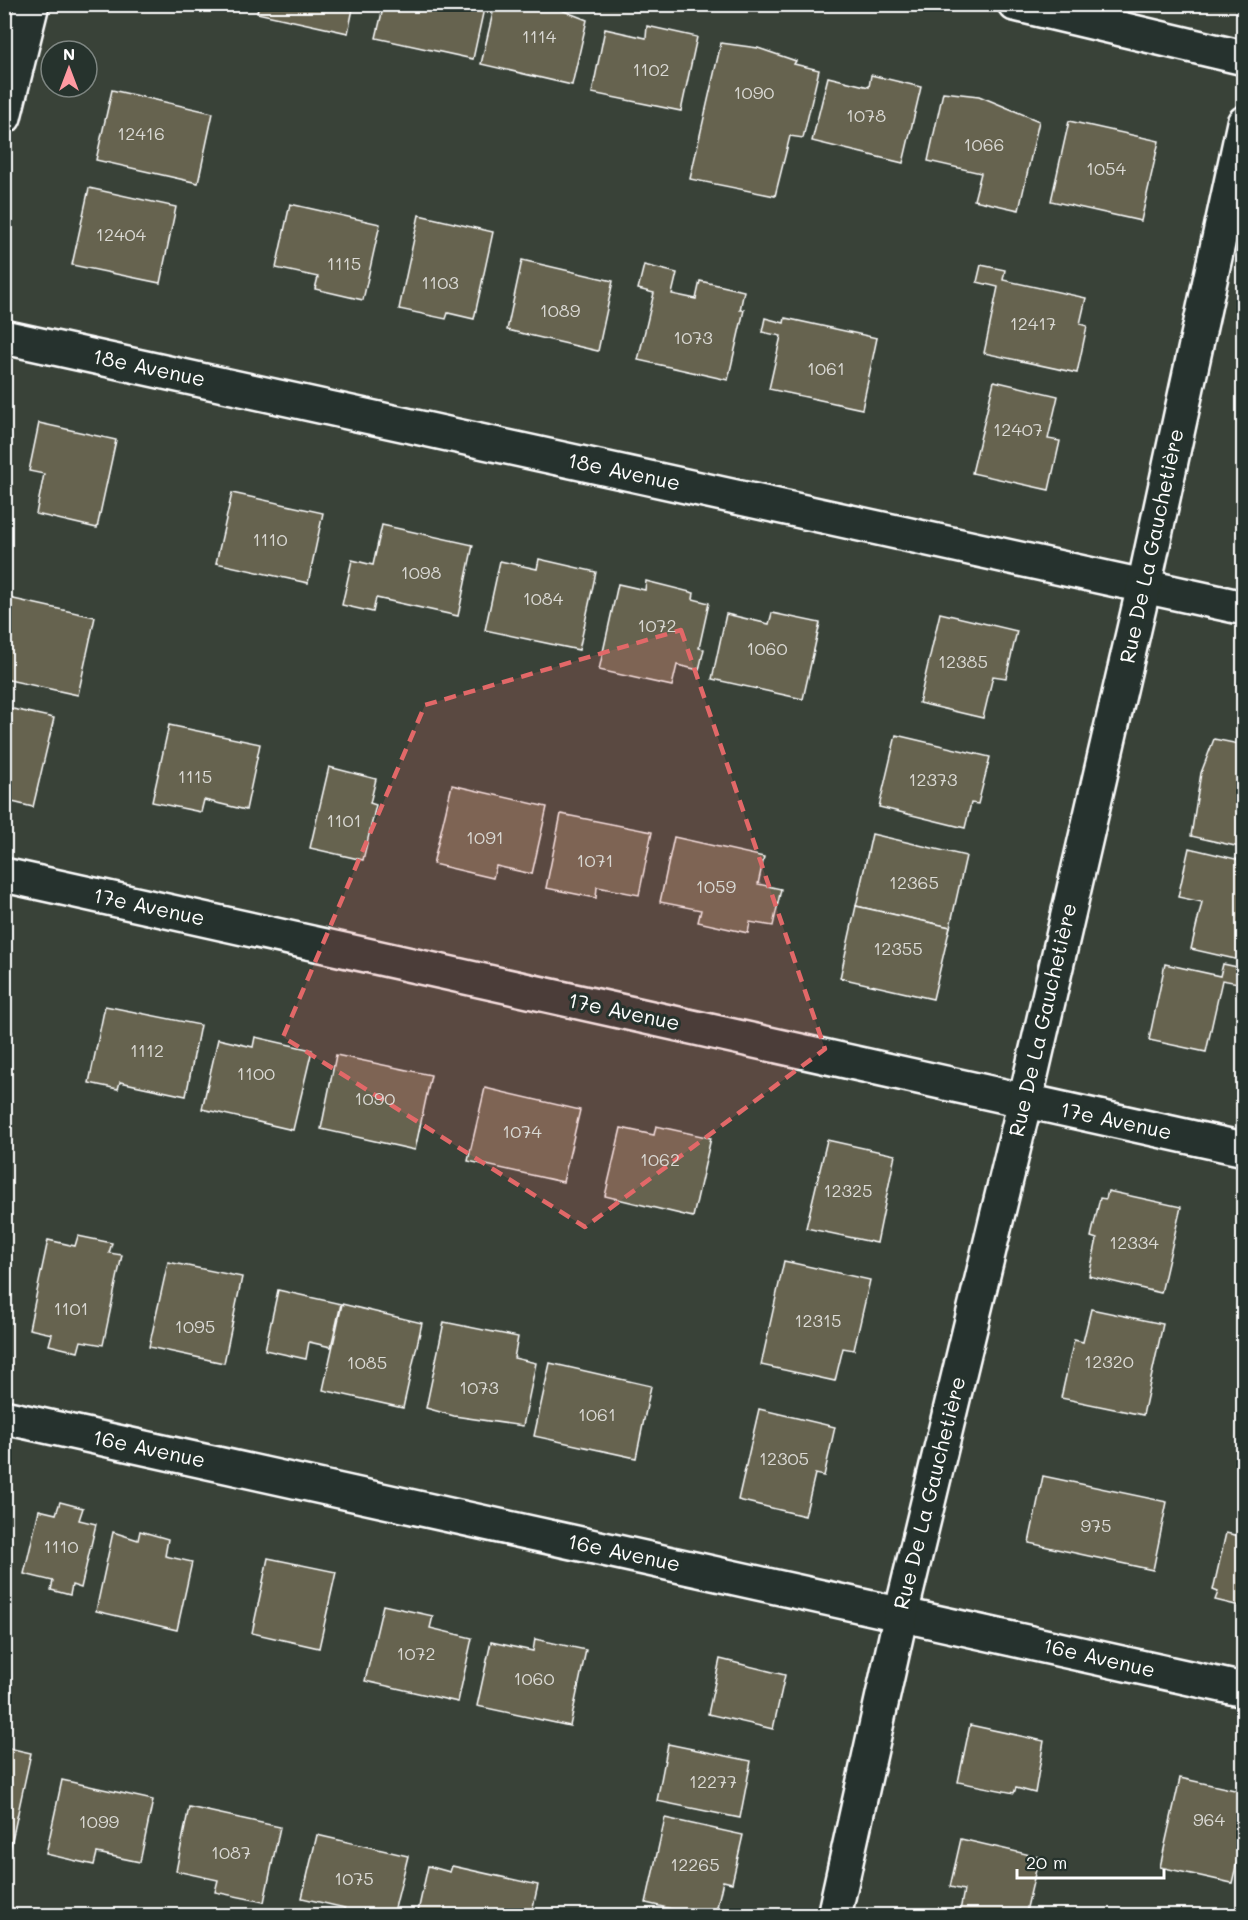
<svg xmlns="http://www.w3.org/2000/svg" width="1248" height="1920" viewBox="0 0 1248 1920" font-family="Mali,sans-serif">
<rect width="100%" height="100%" fill="#394238"/>
<filter id="ink" filterUnits="userSpaceOnUse"><feTurbulence type="fractalNoise" baseFrequency=".0167" numOctaves="2"/><feDisplacementMap in="SourceGraphic" scale="12" xChannelSelector="R" yChannelSelector="G"/><feConvolveMatrix kernelMatrix="1 2 1 2 8 2 1 2 1" color-interpolation-filters="sRGB"/></filter>
<g filter="url(#ink)">
<g fill="#666450" stroke="#fff" stroke-width="1.5">
<path d="M259 4H354L348 33 257 13Z"/>
<path d="M384 4H485L473 59 376 38Z"/>
<path d="M495 4H546L587 20 572 85 481 64Z"/>
<path d="M647 26 697 37 681 111 592 93 605 29 646 38Z"/>
<path d="M721 43 758 48 796 61 794 64 819 70 803 138 790 136 775 196 690 179Z"/>
<path d="M871 75 921 87 903 163 812 141 828 77 869 87Z"/>
<path d="M112 90 213 113 198 183 96 160Z"/>
<path d="M943 92 979 96 1039 121 1019 210 974 200 981 173 928 161Z"/>
<path d="M1069 121 1159 141 1141 221 1051 201Z"/>
<path d="M89 188 176 207 160 283 72 265Z"/>
<path d="M290 204 380 224 363 300 315 289 318 277 276 268Z"/>
<path d="M419 215 493 232 474 319 448 313 446 319 399 309Z"/>
<path d="M522 260 613 281 598 351 507 330Z"/>
<path d="M644 265 677 273 672 294 696 299 700 281 744 291 740 310H744L728 380 638 360 654 293 638 289Z"/>
<path d="M981 265 1005 270 1003 280 1086 298 1080 324 1087 326 1077 373 984 353 998 287 977 282Z"/>
<path d="M765 318 784 323 785 318 877 338 862 409 769 389 781 336 762 332Z"/>
<path d="M994 381 1058 396 1048 439 1060 441 1049 490 972 473Z"/>
<path d="M39 423 116 440 97 528 36 514 44 474 29 471Z"/>
<path d="M232 493 323 513 308 583 216 563Z"/>
<path d="M382 525 473 545 458 616 376 598 373 612 342 605 352 560 373 565Z"/>
<path d="M539 559 596 572 579 650 485 630 500 561 537 569Z"/>
<path d="M646 581 694 593 693 599 709 603 699 648 704 649 699 670 677 665 672 686 599 670 618 584 645 590Z"/>
<path d="M9 598 95 617 78 695 4 679V618Z"/>
<path d="M772 613 820 623 803 699 712 679 726 614 769 624Z"/>
<path d="M940 613 1017 631 1006 678 993 676 983 718 919 703Z"/>
<path d="M4 707 54 718 33 807 4 800Z"/>
<path d="M169 725 260 744 246 810 204 800 201 812 152 802Z"/>
<path d="M896 735 990 757 978 804 971 803 965 828 879 807Z"/>
<path d="M1214 739 1244 745V848L1191 836 1201 773Z"/>
<path d="M329 767 376 779 370 803 376 805 363 860 310 848Z"/>
<path d="M452 785 547 807 532 874 496 866 493 878 433 864Z"/>
<path d="M561 814 652 832 639 895 597 887 596 898 546 888Z"/>
<path d="M872 834 966 856 950 927 856 906Z"/>
<path d="M674 837 764 857 758 884 781 889 773 926 750 922 748 933 698 922 701 910 660 902Z"/>
<path d="M1189 848 1244 861V961L1191 949 1202 902 1178 897Z"/>
<path d="M856 906 950 927 933 999 840 978Z"/>
<path d="M1165 964 1220 976 1223 964 1242 968 1238 983 1222 980 1206 1052 1149 1040Z"/>
<path d="M105 1006 200 1025 186 1096 120 1082 118 1089 89 1083Z"/>
<path d="M4 1031 12 1032 8 1056 4 1055Z"/>
<path d="M255 1037 312 1050 293 1130 202 1109 218 1039 253 1047Z"/>
<path d="M336 1055 431 1075 415 1150 321 1129Z"/>
<path d="M485 1088 580 1110 563 1182 468 1161Z"/>
<path d="M656 1126 711 1138 693 1217 605 1196 621 1128 654 1135Z"/>
<path d="M827 1140 895 1155 877 1243 806 1228Z"/>
<path d="M1108 1191 1181 1207 1161 1293 1089 1276 1097 1239 1091 1237 1100 1198 1106 1199Z"/>
<path d="M78 1236 112 1243 109 1253 122 1255 103 1345 81 1341 78 1352 49 1345 52 1334 29 1329 48 1240 75 1246Z"/>
<path d="M784 1261 870 1280 854 1350 843 1348 835 1381 761 1365Z"/>
<path d="M168 1262 242 1277 224 1363 149 1347Z"/>
<path d="M278 1290 341 1304 331 1347 309 1342 306 1359 265 1350Z"/>
<path d="M342 1304 422 1323 403 1408 323 1390Z"/>
<path d="M1091 1309 1163 1324 1143 1415 1061 1398 1074 1340 1083 1342Z"/>
<path d="M444 1322 518 1337 514 1358 536 1363 523 1426 454 1416 426 1408Z"/>
<path d="M550 1363 651 1386 636 1458 534 1436Z"/>
<path d="M759 1409 835 1427 824 1476 815 1474 805 1516 738 1500Z"/>
<path d="M1043 1476 1167 1502 1153 1570 1029 1543Z"/>
<path d="M60 1502 83 1508 79 1520 96 1524 81 1588 72 1585 70 1595 51 1590 53 1581 24 1574 39 1510 56 1514Z"/>
<path d="M140 1531 168 1539 165 1556 192 1562 177 1630 96 1611 113 1532 138 1540Z"/>
<path d="M1226 1533 1244 1537V1607L1215 1600 1218 1592 1213 1590Z"/>
<path d="M268 1558 336 1572 319 1648 252 1633Z"/>
<path d="M383 1605 433 1616 430 1628 472 1638 458 1702 365 1681Z"/>
<path d="M535 1639 586 1650 570 1726 477 1706 491 1642 533 1651Z"/>
<path d="M720 1659 785 1675 773 1729 708 1714Z"/>
<path d="M970 1725 1044 1741 1035 1793 1016 1788 1014 1793 958 1782Z"/>
<path d="M668 1744 751 1761 740 1818 657 1801Z"/>
<path d="M4 1747 31 1753 9 1854 4 1853Z"/>
<path d="M1180 1778 1244 1792V1832L1232 1883 1160 1867Z"/>
<path d="M62 1780 153 1800 140 1862 97 1853 94 1865 46 1854Z"/>
<path d="M189 1807 280 1827 264 1902 215 1892 218 1880 176 1871Z"/>
<path d="M665 1818 743 1835 732 1883 723 1881 715 1916H701L646 1903Z"/>
<path d="M317 1835 408 1856 393 1916H344L345 1908 302 1898Z"/>
<path d="M961 1839 1039 1857 1025 1916H959L964 1890 950 1887Z"/>
<path d="M428 1866 450 1872 452 1866 538 1885 531 1916H417Z"/>
</g>
<g fill="none" stroke-linecap="round" stroke-linejoin="round">
<g stroke="#fff" stroke-width="38">
<g id="minor">
<path d="M1015 4 1244 58"/>
<path d="M4 117 32 4"/>
<path d="M4 337 1244 608"/>
<path d="M4 875 1244 1149"/>
<path d="M4 1417 1244 1690"/>
<path d="M834 1916 901 1614 1025 1101 1144 586 1244 123"/>
</g>
</g>
<use href="#minor" stroke="#26332d" stroke-width="33"/>
</g>
</g>
<path fill="#e26868" fill-opacity="0.2" stroke="#e26868" stroke-width="4.5" stroke-dasharray="12 8" stroke-linejoin="round" d="M681 630 825 1049 585 1227 283 1037 425 705Z"/>
<g text-anchor="middle" stroke-width="6" stroke-linejoin="round" paint-order="stroke">
<g font-size="18" fill="#d9d8d3">
<text x="539" y="43">1114</text>
<text x="651" y="76">1102</text>
<text x="754" y="99">1090</text>
<text x="866" y="122">1078</text>
<text x="141" y="140">12416</text>
<text x="984" y="151">1066</text>
<text x="1106" y="175">1054</text>
<text x="121" y="241">12404</text>
<text x="344" y="270">1115</text>
<text x="440" y="289">1103</text>
<text x="560" y="317">1089</text>
<text x="1033" y="330">12417</text>
<text x="693" y="344">1073</text>
<text x="826" y="375">1061</text>
<text x="1018" y="436">12407</text>
<text x="270" y="546">1110</text>
<text x="421" y="579">1098</text>
<text x="543" y="605">1084</text>
<text x="657" y="632">1072</text>
<text x="767" y="655">1060</text>
<text x="963" y="668">12385</text>
<text x="195" y="783">1115</text>
<text x="933" y="786">12373</text>
<text x="344" y="827">1101</text>
<text x="485" y="844">1091</text>
<text x="595" y="867">1071</text>
<text x="914" y="889">12365</text>
<text x="716" y="893">1059</text>
<text x="898" y="955">12355</text>
<text x="147" y="1057">1112</text>
<text x="256" y="1080">1100</text>
<text x="375" y="1105">1090</text>
<text x="522" y="1138">1074</text>
<text x="660" y="1166">1062</text>
<text x="848" y="1197">12325</text>
<text x="1134" y="1249">12334</text>
<text x="71" y="1315">1101</text>
<text x="818" y="1327">12315</text>
<text x="195" y="1333">1095</text>
<text x="1109" y="1368">12320</text>
<text x="367" y="1369">1085</text>
<text x="479" y="1394">1073</text>
<text x="597" y="1421">1061</text>
<text x="784" y="1465">12305</text>
<text x="1096" y="1532">975</text>
<text x="61" y="1553">1110</text>
<text x="416" y="1660">1072</text>
<text x="534" y="1685">1060</text>
<text x="713" y="1788">12277</text>
<text x="1209" y="1826">964</text>
<text x="99" y="1828">1099</text>
<text x="231" y="1859">1087</text>
<text x="695" y="1871">12265</text>
<text x="354" y="1885">1075</text>
</g>
<g font-size="21" fill="#fff" stroke="#26332d">
<text transform="translate(149 368) rotate(12)" y="7">18e Avenue</text>
<text transform="translate(624 472) rotate(12)" y="7">18e Avenue</text>
<text transform="translate(1152 546) rotate(-78)" y="7">Rue De La Gauchetière</text>
<text transform="translate(149 907) rotate(12)" y="7">17e Avenue</text>
<text transform="translate(624 1012) rotate(12)" y="7">17e Avenue</text>
<text transform="translate(1043 1020) rotate(-77)" y="7">Rue De La Gauchetière</text>
<text transform="translate(1116 1121) rotate(12)" y="7">17e Avenue</text>
<text transform="translate(149 1449) rotate(12)" y="7">16e Avenue</text>
<text transform="translate(930 1493) rotate(-76)" y="7">Rue De La Gauchetière</text>
<text transform="translate(624 1553) rotate(12)" y="7">16e Avenue</text>
<text transform="translate(1099 1658) rotate(13)" y="7">16e Avenue</text>
</g>
</g>
<rect width="1248" height="1920" fill="none" stroke="#26332d" stroke-width="24"/>
<rect x="12" y="12" width="1224" height="1896" fill="none" stroke="#fff" stroke-width="2" filter="url(#ink)"/>
<g transform="translate(69 69)"><circle r="28" fill="#26332d" stroke="#7d8581" stroke-width="1.5"/>
<path d="M0-4.5L10 22L0 15L-10 22Z" fill="#ff9aa2"/>
<text y="-9" font-size="16" font-weight="bold" text-anchor="middle" fill="#ffffff">N</text>
</g>
<path d="M1017 1869v9h147v-9" fill="none" stroke="#ffffff" stroke-width="3"/>
<text x="1026" y="1869" font-size="18" fill="#ffffff" stroke="#26332d" stroke-width="4.5" paint-order="stroke">20 m</text>
</svg>
